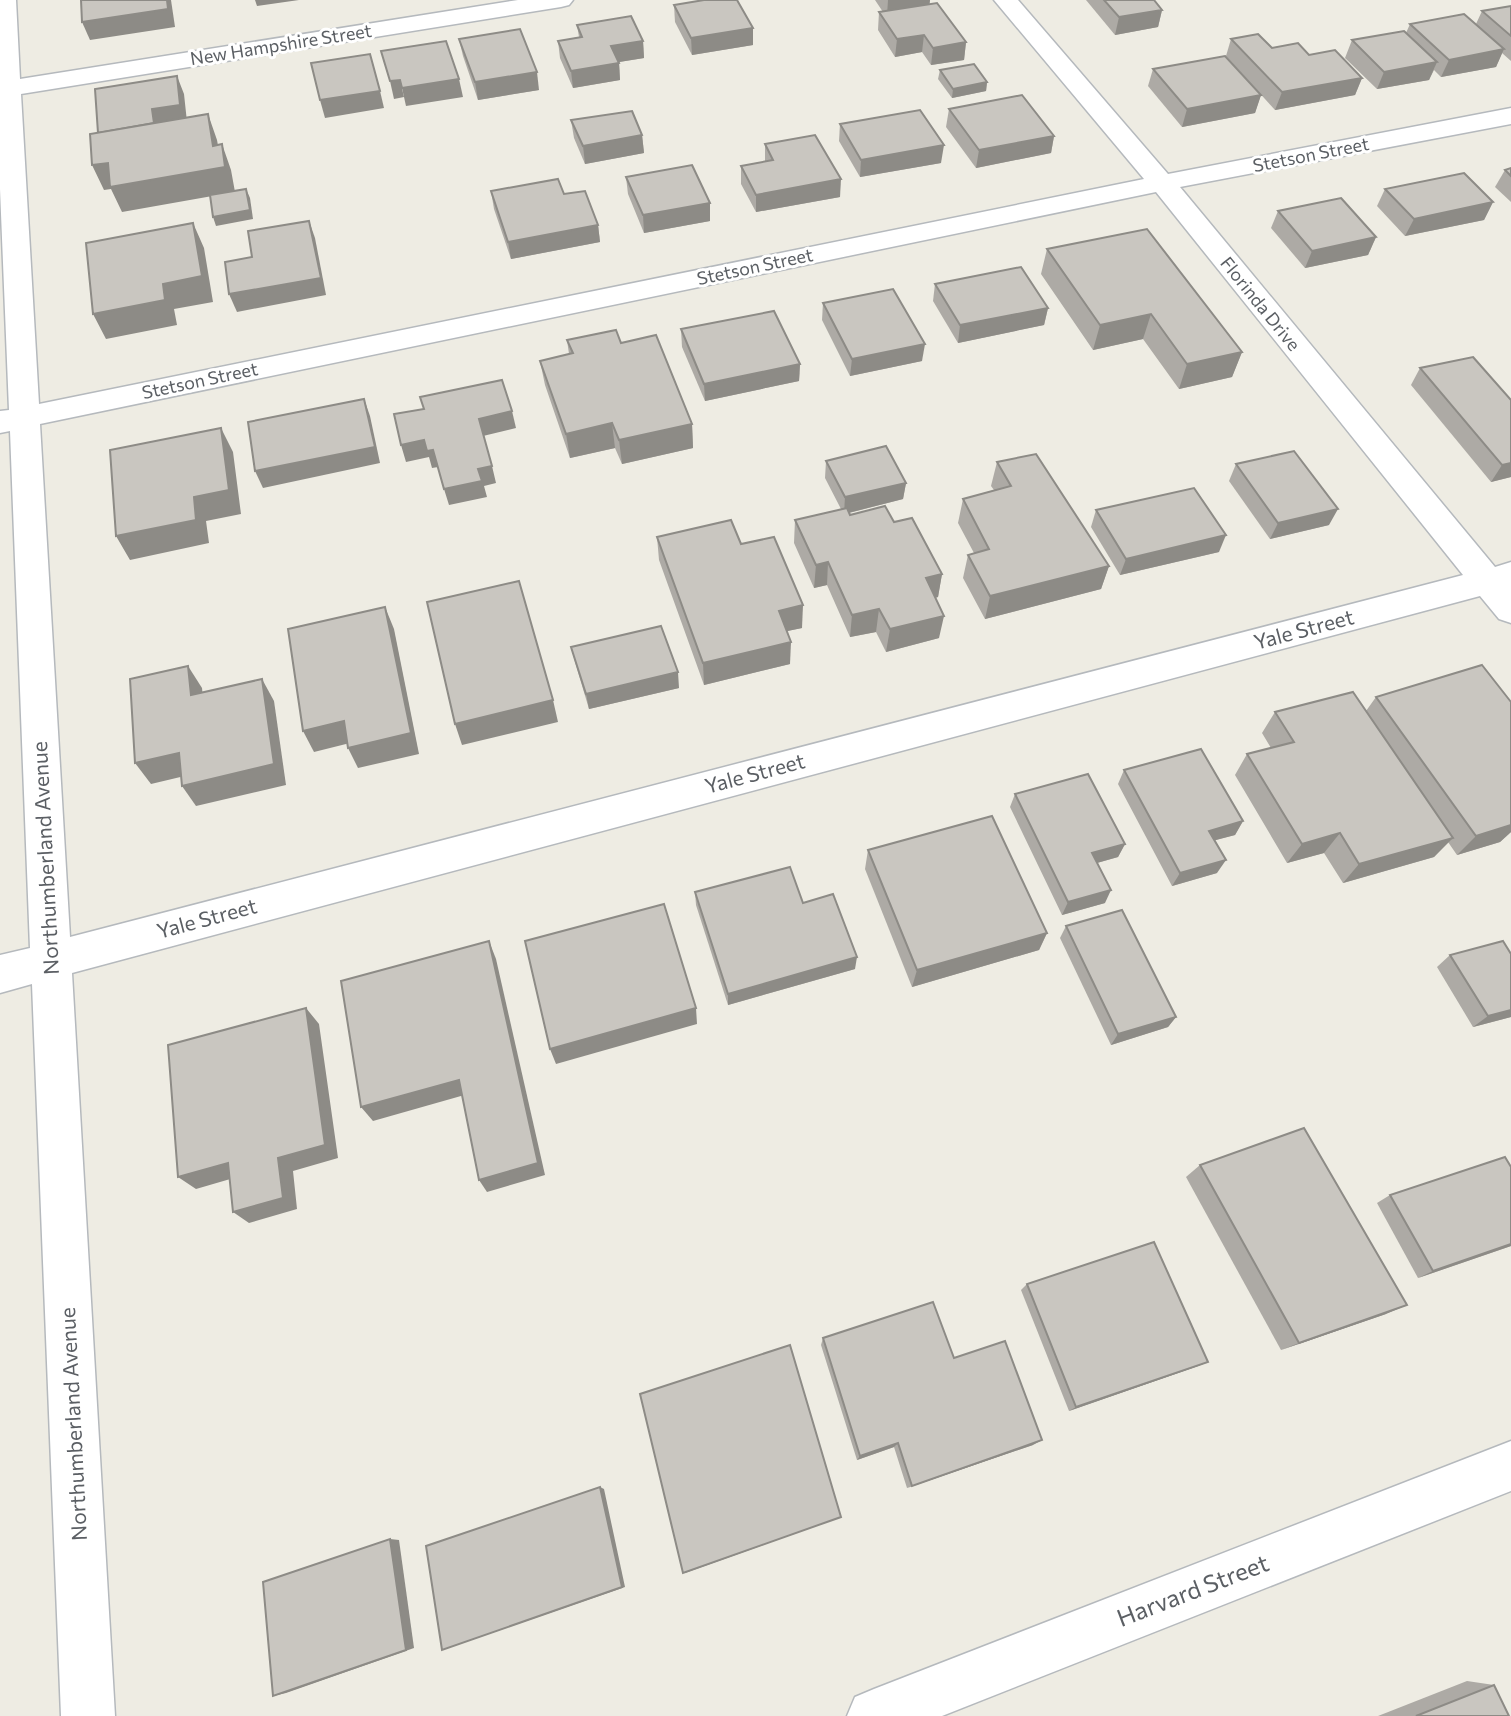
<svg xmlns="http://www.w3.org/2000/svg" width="1511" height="1716" viewBox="0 0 1511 1716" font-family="Commissioner,sans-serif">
<rect width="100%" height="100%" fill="#eeece3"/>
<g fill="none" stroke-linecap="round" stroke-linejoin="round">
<g stroke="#b5b9bd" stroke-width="3">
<g id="street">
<path d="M0 0H16L20 79 518 0H573L569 5 561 7 21 94 39 404 1144 179 994 0H1018L1168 174 1511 108V124L1180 187 1495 567 1511 562V623L1499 619 1480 596 72 973 115 1716H61L32 984 0 993V955L30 948 10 431 0 433V411L9 410 0 189ZM1156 192 1463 575 70 937 40 424Z"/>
<path d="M1511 1441V1491L942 1716H847L855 1697 874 1689Z"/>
</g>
</g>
<use href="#street" fill="#fff" fill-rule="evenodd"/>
</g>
<g fill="#adaaa5">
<path d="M875 0H930L929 4 966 42 964 60 931 65 922 52 895 57 878 30 879 12H883Z"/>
<path d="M1086 0H1154L1162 10 1158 27 1115 35Z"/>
<path d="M674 5 753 45 692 55 675 22Z"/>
<path d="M1511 6V61L1502 53 1496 67 1441 77 1434 70 1429 80 1377 89 1345 58 1352 40 1406 33 1410 24H1476L1482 11Z"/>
<path d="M577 25 643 41 644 58 619 62 620 80 573 88 560 58 558 41 579 37Z"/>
<path d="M459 39 539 90 478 100 463 56Z"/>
<path d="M1231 39 1309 55 1362 78 1355 95 1275 110 1226 56Z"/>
<path d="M1153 69 1261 95 1255 113 1182 127 1148 86Z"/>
<path d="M940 70 987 82 986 91 952 98 938 79Z"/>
<path d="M949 109 1054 136 1051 153 976 168 946 127Z"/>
<path d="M571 120 642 135 644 153 585 164 574 138Z"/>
<path d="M840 124 941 163 860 177 839 141Z"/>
<path d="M765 144 840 197 756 212 741 184V166L765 162Z"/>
<path d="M1511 168V202L1495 187 1505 170Z"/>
<path d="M626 177 710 221 644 233 628 194Z"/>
<path d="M1385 189 1493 202 1484 220 1405 236 1377 206Z"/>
<path d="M491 191 564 194 598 225 600 242 511 259 494 209Z"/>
<path d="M1278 211 1376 237 1368 255 1305 268 1271 228Z"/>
<path d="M1047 249 1242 352 1232 377 1179 389 1143 339 1093 350 1041 274Z"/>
<path d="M935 284 1048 308 1044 325 958 343 933 301Z"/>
<path d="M823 303 922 361 850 376 822 320Z"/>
<path d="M681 329 800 364 799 381 705 401 682 347Z"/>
<path d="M567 340 621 343 692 424 693 448 622 464 615 448 570 458 545 385 540 361 569 354Z"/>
<path d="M1420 368 1511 400V477L1491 482 1411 385Z"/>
<path d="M826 461 906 483 903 499 849 513 850 515 894 522 942 574 938 597 935 598 939 638 886 652 876 632 850 637 827 585 814 588 794 543 795 520 841 509 825 478Z"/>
<path d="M997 462 1109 566 1101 589 985 619 963 578 968 555 974 553 958 523 963 499 994 490 991 486Z"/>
<path d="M1236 464 1329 525 1270 539 1229 481Z"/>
<path d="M1096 510 1219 552 1120 575 1091 527Z"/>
<path d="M657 537 802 628 787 631 790 664 704 685 659 560Z"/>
<path d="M571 647 679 688 589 709 575 662Z"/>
<path d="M1376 697 1511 702V832L1500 842 1457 855 1448 842 1434 857 1343 883 1324 853 1287 863 1235 775 1247 754 1271 748 1262 733 1275 712 1366 711Z"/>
<path d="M1124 770 1243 821 1235 835 1215 840 1217 873 1172 886 1118 784Z"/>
<path d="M1015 794 1125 844 1118 857 1097 863 1105 903 1062 915 1010 807Z"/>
<path d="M868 850 1047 933 1039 950 912 987 865 869Z"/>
<path d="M695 892 803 903 855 969 728 1005 696 905Z"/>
<path d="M1066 926 1176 1017 1168 1027 1111 1045 1060 938Z"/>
<path d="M1450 955 1511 1017 1473 1027 1437 967Z"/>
<path d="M1200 1165 1386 1314 1281 1350 1186 1177Z"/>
<path d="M1390 1195 1511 1246 1418 1278 1377 1203Z"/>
<path d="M1027 1284 1208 1362 1198 1366 1069 1411 1021 1290Z"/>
<path d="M823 1338 954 1358 1033 1445 907 1488 894 1447 857 1460 821 1345Z"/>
<path d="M1467 1681 1494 1685 1509 1716H1378Z"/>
</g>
<g fill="#8d8b86">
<path d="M167 0H171L175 27 90 40 82 22Z"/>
<path d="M255 0H299L257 6Z"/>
<path d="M888 0H930L929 9 887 16Z"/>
<path d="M1162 10 1158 27 1115 35 1119 17Z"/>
<path d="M753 28V45L692 55 691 38Z"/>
<path d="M924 35 922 52 895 57 897 39Z"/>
<path d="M643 41 644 58 613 63 611 46Z"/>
<path d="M966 42 964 60 931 65 933 48Z"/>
<path d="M1504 49 1496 67 1441 77 1449 60Z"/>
<path d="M1437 62 1429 80 1377 89 1384 72Z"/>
<path d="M619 63 620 80 573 88 571 71Z"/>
<path d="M537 72 539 90 478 100 475 82Z"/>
<path d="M177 76 184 94 187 122 106 152 152 109Z"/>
<path d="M1362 78 1355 95 1275 110 1282 92Z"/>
<path d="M459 79 463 97 406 106 402 88Z"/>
<path d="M400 80 404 97 394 99 390 81Z"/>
<path d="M987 82 986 91 952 98 953 89Z"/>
<path d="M380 91 384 108 325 118 320 100Z"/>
<path d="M1261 95 1255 113 1182 127 1187 109Z"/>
<path d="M208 114 217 140 222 167V144L231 170 235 192 122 212 111 189 104 190 92 165 213 146Z"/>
<path d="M642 135 644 153 585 164 583 146Z"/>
<path d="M1054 136 1051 153 976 168 979 150Z"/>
<path d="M944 145 941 163 860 177 861 160Z"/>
<path d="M841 179 840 197 756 212V195Z"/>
<path d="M246 189 250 198 253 219 216 226 213 217Z"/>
<path d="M1493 202 1484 220 1405 236 1414 219Z"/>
<path d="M710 203V221L644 233 643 215Z"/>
<path d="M309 221 315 238 326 295 237 312 229 294Z"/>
<path d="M193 223 204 248 213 302 174 309 177 325 106 339 93 314 163 284Z"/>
<path d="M598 225 600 242 511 259 508 242Z"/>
<path d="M1376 237 1368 255 1305 268 1312 251Z"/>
<path d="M1048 308 1044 325 958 343 960 325Z"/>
<path d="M1151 314 1143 339 1093 350 1100 325Z"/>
<path d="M925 344 922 361 850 376 852 359Z"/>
<path d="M1242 352 1232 377 1179 389 1187 364Z"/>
<path d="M800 364 799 381 705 401 704 384Z"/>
<path d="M364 399 370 416 380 463 263 488 255 471Z"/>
<path d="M512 411 516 428 483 436 479 419Z"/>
<path d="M612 423 615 448 570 458 566 434Z"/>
<path d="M692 424 693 448 622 464 619 440Z"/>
<path d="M221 428 233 452 241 514 206 521 209 543 130 560 116 536 194 497Z"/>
<path d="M424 440 433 450 438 467 432 468 429 457 406 462 401 445Z"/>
<path d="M1511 463V477L1491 482 1502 465Z"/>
<path d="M492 466 496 483 484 486 487 497 449 505 444 489 478 469Z"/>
<path d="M906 483 903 499 844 514 845 497Z"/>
<path d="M1338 509 1329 525 1270 539 1278 523Z"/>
<path d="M1226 535 1219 552 1120 575 1126 559Z"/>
<path d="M828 562 827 585 814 588 816 565Z"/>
<path d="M1109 566 1101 589 985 619 990 596Z"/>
<path d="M942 574 938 597 922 601 926 578Z"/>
<path d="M803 605 802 628 778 633 779 611Z"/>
<path d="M385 607 394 629 419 754 358 768 348 748Z"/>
<path d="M879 609 876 632 850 637 852 615Z"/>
<path d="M944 616 939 638 886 652 890 629Z"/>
<path d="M791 642 790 664 704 685 703 663Z"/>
<path d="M188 666 202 688 205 717 191 695Z"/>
<path d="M678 672 679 688 589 709 586 694Z"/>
<path d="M262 679 274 701 286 785 196 806 182 786Z"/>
<path d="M553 700 558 722 462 745 455 724Z"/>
<path d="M344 721 354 742 314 752 303 731Z"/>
<path d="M179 753 193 774 151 784 135 763Z"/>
<path d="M1243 821 1235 835 1201 844 1209 831Z"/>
<path d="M1511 825V832L1500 842 1457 855 1476 836Z"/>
<path d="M1340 833 1324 853 1287 863 1302 844Z"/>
<path d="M1453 838 1434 857 1343 883 1359 864Z"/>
<path d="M1125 844 1118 857 1086 866 1092 853Z"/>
<path d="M1226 860 1217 873 1172 886 1180 873Z"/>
<path d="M1111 890 1105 903 1062 915 1068 902Z"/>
<path d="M1047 933 1039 950 912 987 917 970Z"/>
<path d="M489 941 496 959 545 1175 487 1192 479 1180Z"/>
<path d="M857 957 855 969 728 1005V994Z"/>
<path d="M306 1008 319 1024 338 1158 293 1171 297 1209 249 1223 233 1212 278 1158Z"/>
<path d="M696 1008 697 1024 556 1064 550 1049Z"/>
<path d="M1511 1010V1017L1473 1027 1488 1016Z"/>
<path d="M1176 1017 1168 1027 1111 1045 1118 1034Z"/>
<path d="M459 1080 468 1094 373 1121 361 1107Z"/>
<path d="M228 1163 244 1175 196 1189 178 1177Z"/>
<path d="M1511 1244V1246L1418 1278 1433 1271Z"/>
<path d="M1407 1305 1386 1314 1281 1350 1299 1343Z"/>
<path d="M1208 1362 1198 1366 1069 1411 1076 1407Z"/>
<path d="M1042 1440 1033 1445 907 1488 912 1486Z"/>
<path d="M898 1443 894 1447 857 1460 860 1456Z"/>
<path d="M600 1487 604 1489 625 1587 442 1650Z"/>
<path d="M841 1517 685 1573H683Z"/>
<path d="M390 1539 399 1540 414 1648 286 1693 273 1696Z"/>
</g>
<g fill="#c9c6c0" stroke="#8d8b86" stroke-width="2">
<path d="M81 0H167L168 9 82 22Z"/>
<path d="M704 0H737L753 28 691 38 674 5Z"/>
<path d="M1104 0H1154L1162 10 1119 17Z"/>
<path d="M937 3 966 42 933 48 924 35 897 39 879 12Z"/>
<path d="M1511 6V36L1482 11Z"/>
<path d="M1464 14 1504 49 1449 60 1410 24Z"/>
<path d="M631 16 643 41 611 46 619 63 571 71 558 41 582 37 577 25Z"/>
<path d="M520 29 537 72 475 82 459 39Z"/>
<path d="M1404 31 1437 62 1384 72 1352 40Z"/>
<path d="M1258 34 1272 48 1298 43 1309 55 1335 50 1362 78 1282 92 1231 39Z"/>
<path d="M446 41 459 79 402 88 400 80 390 81 381 51Z"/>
<path d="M370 54 380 91 320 100 311 63Z"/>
<path d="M1225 56 1261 95 1187 109 1153 69Z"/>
<path d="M974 64 987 82 953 89 940 70Z"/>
<path d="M177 76 180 105 152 109 154 123 98 133 95 89Z"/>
<path d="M1022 95 1054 136 979 150 949 109Z"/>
<path d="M920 110 944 145 861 160 840 124Z"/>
<path d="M632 111 642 135 583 146 571 120Z"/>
<path d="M208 114 213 146 222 144 225 167 110 187 108 163 92 165 90 134Z"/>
<path d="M815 135 841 179 756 195 741 166 773 160 765 144Z"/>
<path d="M692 165 710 203 643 215 626 177Z"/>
<path d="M1511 168V176L1505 170Z"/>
<path d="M1464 173 1493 202 1414 219 1385 189Z"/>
<path d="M558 179 564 194 585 191 598 225 508 242 491 191Z"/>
<path d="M246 189 250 210 213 217 210 195Z"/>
<path d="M1341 198 1376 237 1312 251 1278 211Z"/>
<path d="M309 221 321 278 229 294 225 262 252 257 248 231Z"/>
<path d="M193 223 202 276 163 284 165 300 93 314 86 243Z"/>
<path d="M1147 229 1242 352 1187 364 1151 314 1100 325 1047 249Z"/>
<path d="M1021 267 1048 308 960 325 935 284Z"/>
<path d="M893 289 925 344 852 359 823 303Z"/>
<path d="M774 311 800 364 704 384 681 329Z"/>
<path d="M616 330 621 343 656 335 692 424 619 440 612 423 566 434 540 361 573 353 567 340Z"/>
<path d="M1473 357 1511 400V463L1502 465 1420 368Z"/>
<path d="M502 380 512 411 479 419 492 466 478 469 482 481 444 489 433 450 427 451 424 440 401 445 394 414 424 409 420 397Z"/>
<path d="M364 399 375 447 255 471 248 422Z"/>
<path d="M221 428 229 490 194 497 196 520 116 536 110 450Z"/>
<path d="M886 446 906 483 845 497 826 461Z"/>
<path d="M1294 451 1338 509 1278 523 1236 464Z"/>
<path d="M1036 454 1109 566 990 596 968 555 989 549 963 499 1011 486 997 462Z"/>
<path d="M1194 488 1226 535 1126 559 1096 510Z"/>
<path d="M885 506 894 522 912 518 942 574 926 578 944 616 890 629 879 609 852 615 828 562 816 565 795 520 847 508 850 515Z"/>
<path d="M731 520 741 544 774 537 803 605 779 611 791 642 703 663 657 537Z"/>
<path d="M519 581 553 700 455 724 427 602Z"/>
<path d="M385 607 411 733 348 748 344 721 303 731 288 629Z"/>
<path d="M661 626 678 672 586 694 571 647Z"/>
<path d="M1482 665 1511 702V825L1476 836 1376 697Z"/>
<path d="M188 666 191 695 262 679 274 764 182 786 179 753 135 763 130 679Z"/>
<path d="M1353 692 1453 838 1359 864 1340 833 1302 844 1247 754 1294 742 1275 712Z"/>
<path d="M1201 749 1243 821 1209 831 1226 860 1180 873 1124 770Z"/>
<path d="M1088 774 1125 844 1092 853 1111 890 1068 902 1015 794Z"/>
<path d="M992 816 1047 933 917 970 868 850Z"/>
<path d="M790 867 803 903 833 894 857 957 728 994 695 892Z"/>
<path d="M664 904 696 1008 550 1049 525 941Z"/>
<path d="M1122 910 1176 1017 1118 1034 1066 926Z"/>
<path d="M489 941 538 1163 479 1180 459 1080 361 1107 341 981Z"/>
<path d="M1503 941 1511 954V1010L1488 1016 1450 955Z"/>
<path d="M306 1008 325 1145 278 1158 283 1198 233 1212 228 1163 178 1177 168 1045Z"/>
<path d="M1304 1128 1407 1305 1299 1343 1200 1165Z"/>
<path d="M1505 1157 1511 1167V1244L1433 1271 1390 1195Z"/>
<path d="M1154 1242 1208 1362 1076 1407 1027 1284Z"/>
<path d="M933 1302 954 1358 1005 1341 1042 1440 912 1486 898 1443 860 1456 823 1338Z"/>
<path d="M790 1345 841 1517 683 1573 640 1394Z"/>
<path d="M600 1487 622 1587 442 1650 426 1546Z"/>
<path d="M390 1539 406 1650 273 1696 263 1582Z"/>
<path d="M1494 1685 1509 1716H1416Z"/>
</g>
<g text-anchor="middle" stroke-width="6" stroke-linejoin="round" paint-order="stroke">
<g font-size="18" fill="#5b5f64" stroke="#fff">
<text transform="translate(281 45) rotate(-9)" y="6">New Hampshire Street</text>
<text transform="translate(1311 155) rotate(-11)" y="6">Stetson Street</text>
<text transform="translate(755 267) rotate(-12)" y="6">Stetson Street</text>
<text transform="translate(1260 304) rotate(51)" y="6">Florinda Drive</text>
<text transform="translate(200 381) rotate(-12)" y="6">Stetson Street</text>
</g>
<g font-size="21" fill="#5b5f64" stroke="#fff">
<text transform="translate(1304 630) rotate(-15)" y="7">Yale Street</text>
<text transform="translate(755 774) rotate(-15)" y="7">Yale Street</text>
<text transform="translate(46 858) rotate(-93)" y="7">Northumberland Avenue</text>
<text transform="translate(207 919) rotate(-15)" y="7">Yale Street</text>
<text transform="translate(74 1424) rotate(-93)" y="7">Northumberland Avenue</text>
</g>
<g font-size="24" fill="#5b5f64" stroke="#fff">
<text transform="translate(1193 1591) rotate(-21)" y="8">Harvard Street</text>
</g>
</g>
</svg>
